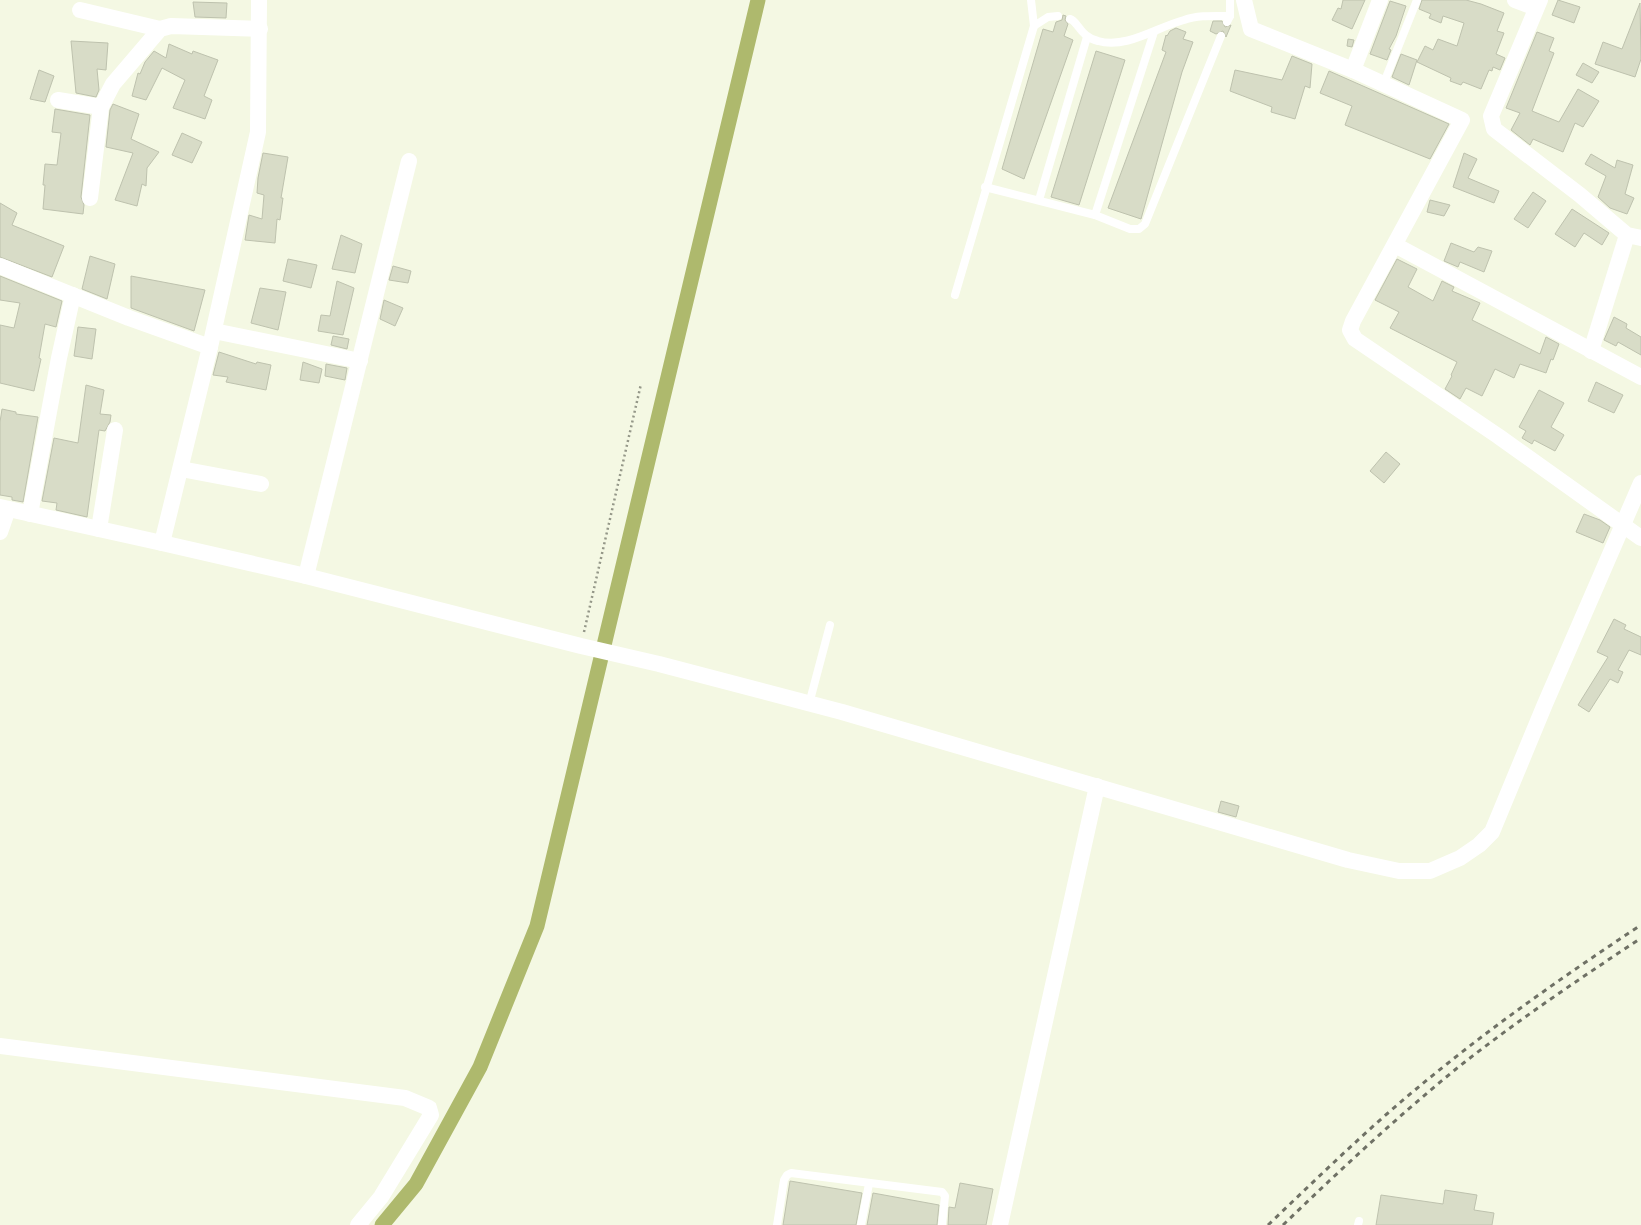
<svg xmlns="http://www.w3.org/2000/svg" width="1641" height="1225" viewBox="0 0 1641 1225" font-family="Rubik,sans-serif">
<rect width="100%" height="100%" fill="#f4f8e3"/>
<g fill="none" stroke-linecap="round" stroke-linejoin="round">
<path stroke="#aeb96d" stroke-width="15" d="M382 1225 416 1184 480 1067 537 926 758 0"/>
</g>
<g fill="#d8dcc7" stroke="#bec2ae">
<path d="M1343 0H1365L1352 29 1332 20 1338 8 1341 9Z"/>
<path d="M1422 0H1466L1481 4 1504 13 1497 31 1504 33 1496 54 1505 58 1500 70 1493 67 1492 71 1489 70 1481 89 1463 82 1461 85 1450 81 1451 78 1417 62 1425 46 1433 50 1438 39 1457 46 1464 23 1443 16 1441 23 1429 18 1431 14 1419 9Z"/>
<path d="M1558 0 1580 7 1574 23 1552 15Z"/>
<path d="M1390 1 1406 6 1396 36 1389 49 1391 50 1387 60 1370 54Z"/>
<path d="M193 2 227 3 226 18 195 17Z"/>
<path d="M1640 3 1641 59 1635 77 1595 64 1603 42 1622 49Z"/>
<path d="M1063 15 1066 16 1065 20 1068 24 1064 36 1073 40 1024 179 1002 169 1043 29 1053 32 1056 22 1062 20Z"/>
<path d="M1213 21H1222L1225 27 1231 25 1226 37 1223 31 1216 34 1210 31Z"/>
<path d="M1176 28 1186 32 1183 39 1193 42 1182 72 1141 219 1108 208 1166 52 1162 50 1166 35 1167 36 1170 31Z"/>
<path d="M1537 32 1554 38 1549 51 1554 53 1532 111 1559 122 1578 89 1599 101 1583 127 1575 123 1563 152 1533 139 1530 145 1511 130 1520 113 1506 108Z"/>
<path d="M1348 39 1354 40 1352 47 1347 46Z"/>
<path d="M71 41 108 43 106 70 97 69 99 90 96 97 76 93Z"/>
<path d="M169 44 192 54 193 51 218 60 204 96 212 100 205 119 173 108 185 80 162 68 146 100 132 96 138 73 140 74 145 62 154 51 166 58Z"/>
<path d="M1096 51 1125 60 1079 205 1051 197Z"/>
<path d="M1401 54 1417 60 1409 85 1392 77Z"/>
<path d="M1292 56 1312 64 1310 88 1305 86 1295 119 1271 112 1272 107 1230 91 1235 70 1282 80Z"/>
<path d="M1583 63 1599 72 1592 83 1576 75Z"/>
<path d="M39 70 54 76 45 102 30 99Z"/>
<path d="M1329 71 1449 124 1430 159 1345 125 1352 106 1320 93Z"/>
<path d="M113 104 139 114 131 139 159 152 147 168 146 186 142 184 137 206 115 200 133 153 106 147 110 110Z"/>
<path d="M55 109 90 115 81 197 84 205 83 214 43 209 45 185H43L45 164 57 165 61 133 52 132Z"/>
<path d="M182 133 202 142 192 163 172 155Z"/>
<path d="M263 153 288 157 281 198H283L280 220 277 219 275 243 245 240 249 215 262 219 264 195 257 193 258 178Z"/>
<path d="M1464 153 1477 159 1468 178 1499 191 1494 203 1453 187Z"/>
<path d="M1591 154 1615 168 1617 160 1633 165 1625 194 1634 198 1627 214 1610 208 1598 197 1606 176 1585 164Z"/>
<path d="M1533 192 1546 201 1528 228 1514 219Z"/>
<path d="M1430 200 1450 205 1444 216 1427 212Z"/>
<path d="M0 203 17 213 12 225 64 246 52 277 0 257Z"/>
<path d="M1572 209 1609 233 1602 245 1584 233 1575 247 1555 234Z"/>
<path d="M341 235 362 244 355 273 332 269Z"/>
<path d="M1451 243 1474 252 1478 247 1492 251 1484 272 1460 262 1458 267 1444 261Z"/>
<path d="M90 256 115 264 107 299 82 289Z"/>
<path d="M288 259 317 265 311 288 283 281Z"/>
<path d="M1397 259 1417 269 1408 287 1433 301 1442 281 1454 287 1452 291 1480 303 1472 320 1540 354 1546 337 1559 344 1553 360 1551 359 1546 373 1520 364 1514 378 1495 369 1482 396 1466 388 1460 399 1445 389 1452 376 1451 375 1457 362 1390 328 1399 312 1375 300Z"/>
<path d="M393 266 411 271 408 283 389 280Z"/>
<path d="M0 276 62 301 56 327 45 324 39 358 41 359 34 391 0 383V325L14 328 20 303 0 300Z"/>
<path d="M131 276 205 290 194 331 131 308Z"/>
<path d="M337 281 354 288 343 335 318 331 321 315 330 316Z"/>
<path d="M260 288 286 292 278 330 251 323Z"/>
<path d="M384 300 403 308 395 326 380 319Z"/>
<path d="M1614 317 1627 324 1626 328 1641 337V355L1618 342 1616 346 1604 340Z"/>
<path d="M78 327 96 329 92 359 74 356Z"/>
<path d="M333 336 349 339 347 349 331 345Z"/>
<path d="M219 352 256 364 257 362 271 365 266 390 226 382 228 377 213 375Z"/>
<path d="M303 362 322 369 319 383 300 380Z"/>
<path d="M326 364 347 368 345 380 325 376Z"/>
<path d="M1596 382 1623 395 1614 413 1588 401Z"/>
<path d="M86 385 104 390 100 414 111 415 110 422 105 431 99 430 87 517 56 510 57 503 42 501 54 438 78 443Z"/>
<path d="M1539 390 1564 403 1551 427 1564 435 1555 451 1534 440 1532 444 1522 438 1526 431 1519 427Z"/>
<path d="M2 409 16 412V414L38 417 23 502 12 500V497L0 495V422Z"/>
<path d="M1386 452 1400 464 1384 483 1370 471Z"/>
<path d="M1584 514 1600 520 1610 527 1603 543 1576 532Z"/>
<path d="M1614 619 1626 625 1624 629 1641 637V655L1629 650 1618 670 1623 672 1618 683 1610 679 1589 712 1578 705 1608 657 1597 652Z"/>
<path d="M1221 801 1239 806 1236 817 1218 812Z"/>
<path d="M790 1181 862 1193 856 1225H783Z"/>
<path d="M960 1183 993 1189 986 1225H948L949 1207 955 1208Z"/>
<path d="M1445 1190 1477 1195 1474 1210 1494 1213 1492 1225H1376L1381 1195 1443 1204Z"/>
<path d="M873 1193 939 1205 937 1225H867Z"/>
</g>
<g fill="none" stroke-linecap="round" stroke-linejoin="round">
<path stroke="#949788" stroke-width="2.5" stroke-dasharray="2 3" stroke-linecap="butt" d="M584 632 641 384"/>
<g stroke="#fff" stroke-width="8">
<path d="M1031 0 1034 26"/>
<path d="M1070 19C1078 21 1080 37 1098 41 1127 49 1157 27 1184 20 1198 15 1214 16 1230 16"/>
<path d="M1227 22 1230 16V0"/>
<path d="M1383 85 1417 0"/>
<path d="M985 187 1095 215 1130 229H1139L1145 224 1221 36"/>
<path d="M1039 200 1087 37"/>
<path d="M1095 215 1154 32"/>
<path d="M955 295 1034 26 1048 17 1058 16"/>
<path d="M809 704 830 625"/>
<path d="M777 1225 784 1180 787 1175 791 1173 942 1192 945 1196 942 1225"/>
<path d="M861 1225 869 1184"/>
<path d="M1358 1225 1359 1221"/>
</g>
<g stroke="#fff" stroke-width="16">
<path d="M1244 0 1251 29 1353 70 1462 120 1353 321 1350 330 1355 339 1498 436 1641 538"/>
<path d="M1515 0 1536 8"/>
<path d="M1540 0 1491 116 1494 129 1580 195 1627 235 1641 238"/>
<path d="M80 10 160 29"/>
<path d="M1353 70 1380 0"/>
<path d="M58 100 101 107"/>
<path d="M90 198 101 107 113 84 160 29 171 26 260 29"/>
<path d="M1395 245 1641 377"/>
<path d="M0 266 129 318 210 347"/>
<path d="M214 331 360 361"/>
<path d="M1591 351 1627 235"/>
<path d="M181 469 261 484"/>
<path d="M0 507 162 543 210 347 258 132 259 0"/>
<path d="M30 514 59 358 73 295"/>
<path d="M99 529 115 430"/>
<path d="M0 532 8 509"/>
<path d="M162 543 306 576 581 646 659 664 842 712 1348 860 1399 871H1430L1460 858 1479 845 1492 832 1545 704 1641 483"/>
<path d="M306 576 409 161"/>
<path d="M0 1046 405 1098 429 1108 431 1115 381 1197 358 1225"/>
<path d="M1000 1225 1097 786"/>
</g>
<g stroke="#6f7165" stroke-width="3" stroke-dasharray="5 5" stroke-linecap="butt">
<path d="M1268 1225C1308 1187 1347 1149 1388 1113 1467 1044 1553 983 1641 925"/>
<path d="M1283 1225C1339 1171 1396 1118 1456 1069 1515 1022 1578 980 1641 938"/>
</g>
</g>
</svg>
